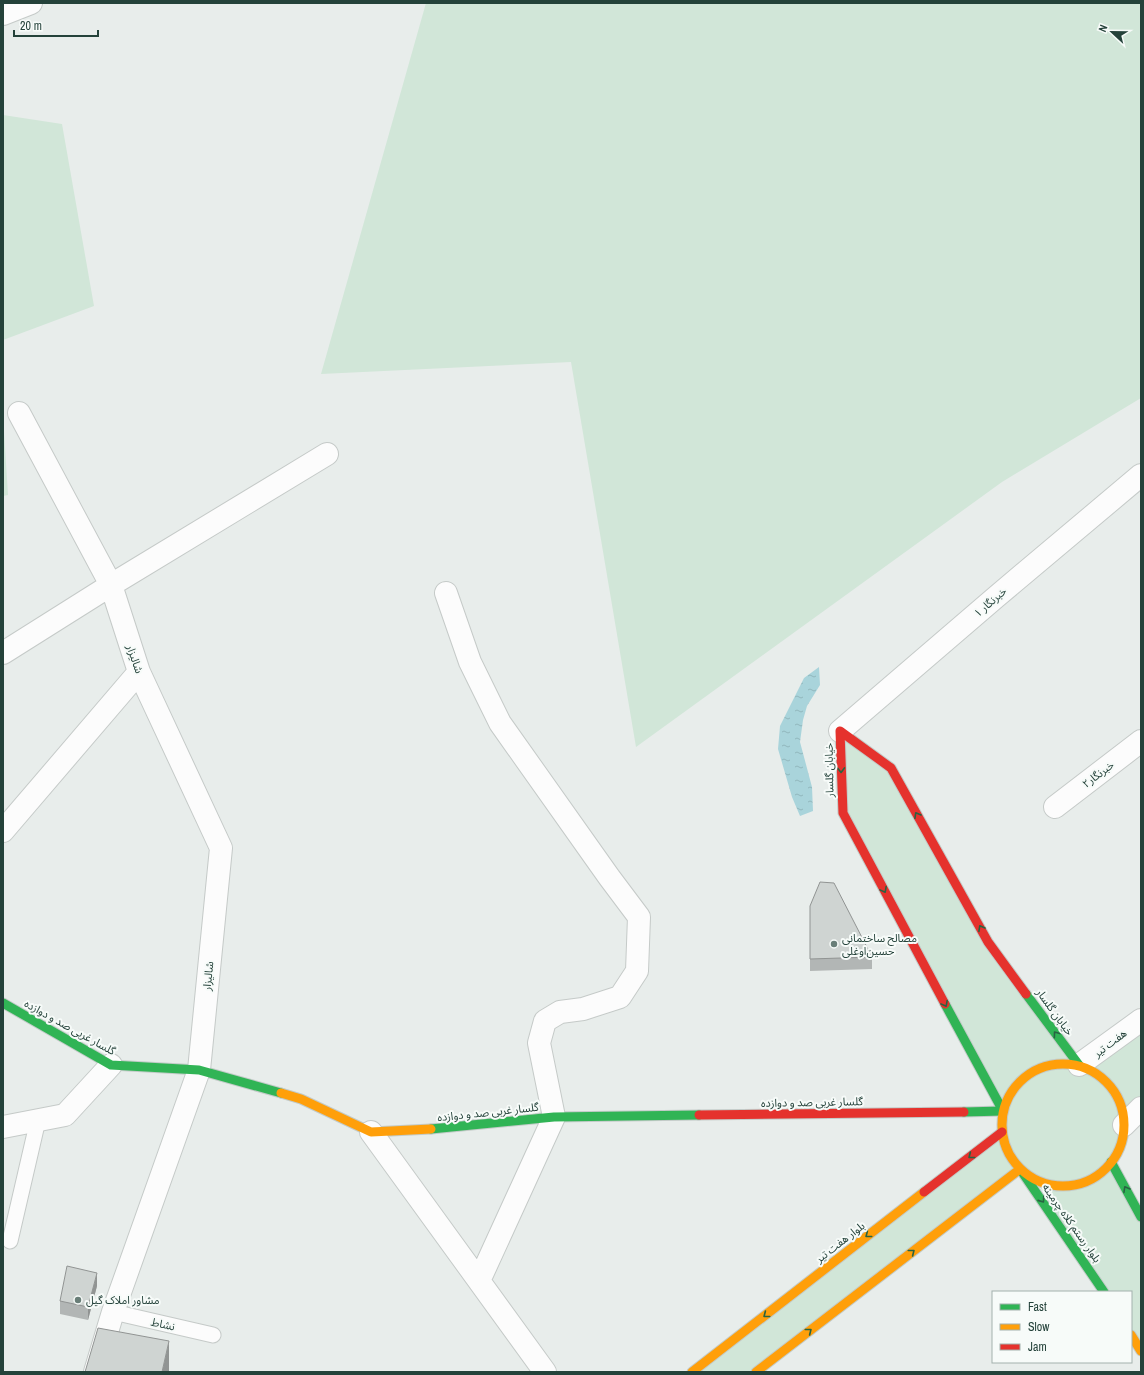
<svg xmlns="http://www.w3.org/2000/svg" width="1144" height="1375" viewBox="0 0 1144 1375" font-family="'Archivo Narrow','Noto Sans Arabic',sans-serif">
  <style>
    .grass { fill: #d1e6d8 }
    .water { fill: url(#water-ripples) }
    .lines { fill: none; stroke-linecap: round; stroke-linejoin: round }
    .lane-casing { stroke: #c5cac8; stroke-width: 17 }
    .street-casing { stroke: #c5cac8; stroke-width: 24 }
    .fast-casing { stroke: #c3cbc8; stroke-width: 11 }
    .slow-casing { stroke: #c3cbc8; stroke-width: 11 }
    .jam-casing { stroke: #c3cbc8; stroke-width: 11 }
    .lane { stroke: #fcfcfc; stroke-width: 15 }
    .street { stroke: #fcfcfc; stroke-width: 22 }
    .fast { stroke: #30b455; stroke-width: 9 }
    .slow { stroke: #ff9f0a; stroke-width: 9 }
    .jam { stroke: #e5322d; stroke-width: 9 }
    .wall { fill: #b2b6b5 }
    .shaded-wall { fill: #919493 }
    .building { fill: #cfd4d2; stroke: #919493 }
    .oneway { stroke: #286442 }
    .poi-dot { fill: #697e78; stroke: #f7fbf9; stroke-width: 1.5 }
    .labels { text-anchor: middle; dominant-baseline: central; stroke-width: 4; stroke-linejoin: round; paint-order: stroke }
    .street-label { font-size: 11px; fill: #24423a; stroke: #f7fbf9 }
    .poi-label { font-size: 11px; fill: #24423a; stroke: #f7fbf9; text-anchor: start }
  </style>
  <defs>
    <pattern id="water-ripples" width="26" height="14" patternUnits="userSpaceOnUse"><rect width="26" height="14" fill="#a9d4db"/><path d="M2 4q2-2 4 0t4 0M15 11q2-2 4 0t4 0" fill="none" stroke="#91b7bd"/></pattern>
  </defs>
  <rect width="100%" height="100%" fill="#e8edeb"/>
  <!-- grass -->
  <path class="grass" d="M426,3H1141V398L1002,482L636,747L571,362L321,374Z
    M3,115L62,124L94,306L3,340Z
    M3,415L8,495L3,496Z
    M841,731L892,768L988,942L1079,1065L1060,1063L1040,1068L1023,1078L1010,1093L1003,1111L843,814Z
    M1141,1022V1108L1124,1124C1118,1092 1112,1081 1082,1067Z
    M1004 1124a59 59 0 1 1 118 0a59 59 0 1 1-118 0Z
    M1002,1132L1008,1152L1020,1168L756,1372H696Z
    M1111,1162L1141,1218V1354L1131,1337V1292H1105L1036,1180L1056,1186L1077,1184L1096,1176Z"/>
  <!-- water -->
  <path class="water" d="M819,667L820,685L807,706L803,720L800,742L812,787L813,811L800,816L792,797L778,749L780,726L804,678Z"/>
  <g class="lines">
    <defs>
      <path id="lane" d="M10,1241L38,1120
        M113,1312L213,1335"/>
      <path id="street" d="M3,14L31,3
        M19,413L111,585L139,672L221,848L199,1070L113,1312L95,1372
        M446,593L470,662L500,723L609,877L639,917L637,971L620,997L583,1009L560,1012L545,1021L539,1043L554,1117L479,1281
        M3,653L111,585L327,454
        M840,731L996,597L1141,475
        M1055,807L1141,741
        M3,831L139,672
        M1079,1065L1141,1020
        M1124,1125L1141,1108
        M3,1127L65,1115L111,1065
        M371,1132L545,1372"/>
      <path id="fast" d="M1026,994L1079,1065
        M3,1003L111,1065L199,1070L281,1093
        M945,1004L1003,1111L964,1112
        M431,1129L554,1117L699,1115
        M1111,1162L1141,1217
        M1020,1169L1104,1292"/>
      <path id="slow" d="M1002 1125a61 61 0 1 1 122 0a61 61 0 1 1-122 0Z
        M281,1093L301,1099L371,1132L431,1129
        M1131,1335L1141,1351
        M692,1372L924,1192
        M756,1372L1020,1169"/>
      <path id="jam" d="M840,731L891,768L988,942L1026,994
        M840,731L843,813L945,1004
        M699,1115L964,1112
        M924,1192L1002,1132"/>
    </defs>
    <!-- lane casing -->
    <use href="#lane" class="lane-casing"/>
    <!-- street casing -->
    <use href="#street" class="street-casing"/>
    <!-- fast casing -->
    <use href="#fast" class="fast-casing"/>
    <!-- slow casing -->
    <use href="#slow" class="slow-casing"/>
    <!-- jam casing -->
    <use href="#jam" class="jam-casing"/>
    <!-- lane -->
    <use href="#lane" class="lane"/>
    <!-- street -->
    <use href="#street" class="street"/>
    <!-- fast -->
    <use href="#fast" class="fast"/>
    <!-- slow -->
    <use href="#slow" class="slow"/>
    <!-- jam -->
    <use href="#jam" class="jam"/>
  </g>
  <!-- wall -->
  <path class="wall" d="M810,906L872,957V969L810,971Z
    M97,1286L88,1320L60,1314V1301Z"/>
  <!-- shaded-wall -->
  <path class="shaded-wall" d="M97,1273V1286L88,1320V1307Z
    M169,1341V1372H162Z"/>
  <!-- building -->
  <path class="building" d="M820,882L834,883L872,957L810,959V906Z
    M67,1266L97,1273L88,1307L60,1301Z
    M98,1328L169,1341L162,1372H85Z"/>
  <!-- one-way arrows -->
  <defs><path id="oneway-chevron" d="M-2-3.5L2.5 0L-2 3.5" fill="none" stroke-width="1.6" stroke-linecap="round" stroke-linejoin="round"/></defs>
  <g class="oneway">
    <use href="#oneway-chevron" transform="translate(841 770) rotate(89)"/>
    <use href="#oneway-chevron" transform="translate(917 815) rotate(-119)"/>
    <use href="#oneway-chevron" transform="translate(884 890) rotate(62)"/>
    <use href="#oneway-chevron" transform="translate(981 928) rotate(-119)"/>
    <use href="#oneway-chevron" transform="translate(945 1004) rotate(62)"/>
    <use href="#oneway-chevron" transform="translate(1056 1034) rotate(-126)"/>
    <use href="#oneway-chevron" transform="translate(971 1156) rotate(142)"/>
    <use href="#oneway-chevron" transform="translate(1126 1189) rotate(-119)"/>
    <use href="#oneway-chevron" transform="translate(1042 1200) rotate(55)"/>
    <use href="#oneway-chevron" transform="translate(868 1235) rotate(142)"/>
    <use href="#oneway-chevron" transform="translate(912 1252) rotate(-38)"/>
    <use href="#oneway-chevron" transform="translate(766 1315) rotate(142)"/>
    <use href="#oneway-chevron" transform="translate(809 1331) rotate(-38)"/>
  </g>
  <!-- markers -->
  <g class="poi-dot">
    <circle cx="834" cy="944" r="4"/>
    <circle cx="78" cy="1300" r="4"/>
  </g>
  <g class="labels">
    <!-- street labels -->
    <g class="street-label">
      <text transform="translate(990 602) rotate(-41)">خبرنگار ۱</text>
      <text transform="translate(135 659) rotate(71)">شالیزار</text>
      <text transform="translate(829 770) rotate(-91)">خیابان گلسار</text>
      <text transform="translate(1098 774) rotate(-37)">خبرنگار۲</text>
      <text transform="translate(208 976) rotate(-84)">شالیزار</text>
      <text transform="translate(1055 1012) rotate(54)">خیابان گلسار</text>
      <text transform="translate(70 1027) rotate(29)">گلسار غربی صد و دوازده</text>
      <text transform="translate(1110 1043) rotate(-37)">هفت تیر</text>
      <text transform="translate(812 1102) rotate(-1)">گلسار غربی صد و دوازده</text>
      <text transform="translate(488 1112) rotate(-6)">گلسار غربی صد و دوازده</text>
      <text transform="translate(1072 1223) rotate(55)">بلوار رستم کلاه چرمینه</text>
      <text transform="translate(840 1242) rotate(-38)">بلوار هفت تیر</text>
      <text transform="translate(163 1324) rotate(13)">نشاط</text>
    </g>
    <!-- poi labels -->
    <g class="poi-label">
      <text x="842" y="938">مصالح ساختمانی<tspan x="842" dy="13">حسین‌اوغلی</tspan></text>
      <text x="86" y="1300">مشاور املاک گیل</text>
    </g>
  </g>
  <!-- border -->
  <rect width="1144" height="1375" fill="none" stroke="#24423a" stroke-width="8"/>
  <!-- legend -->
  <rect x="992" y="1291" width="140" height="72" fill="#f7fbf9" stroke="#a3b1ad"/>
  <rect x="1000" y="1304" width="20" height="6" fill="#30b455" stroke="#a3b1ad"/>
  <text x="1028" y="1311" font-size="12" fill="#24423a">Fast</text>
  <rect x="1000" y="1324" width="20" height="6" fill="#ff9f0a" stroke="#a3b1ad"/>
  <text x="1028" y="1331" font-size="12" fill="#24423a">Slow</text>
  <rect x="1000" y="1344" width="20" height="6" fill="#e5322d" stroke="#a3b1ad"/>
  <text x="1028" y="1351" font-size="12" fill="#24423a">Jam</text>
  <!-- north arrow -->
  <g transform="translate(1112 32) rotate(292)" stroke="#f7fbf9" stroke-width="3" paint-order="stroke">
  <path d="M0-3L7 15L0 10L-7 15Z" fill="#24423a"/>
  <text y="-6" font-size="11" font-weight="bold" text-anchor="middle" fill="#24423a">N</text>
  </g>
  <!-- scale -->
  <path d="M14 30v6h84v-6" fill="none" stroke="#24423a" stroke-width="2"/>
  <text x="20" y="30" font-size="12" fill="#24423a" stroke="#f7fbf9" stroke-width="3" paint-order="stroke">20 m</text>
</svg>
